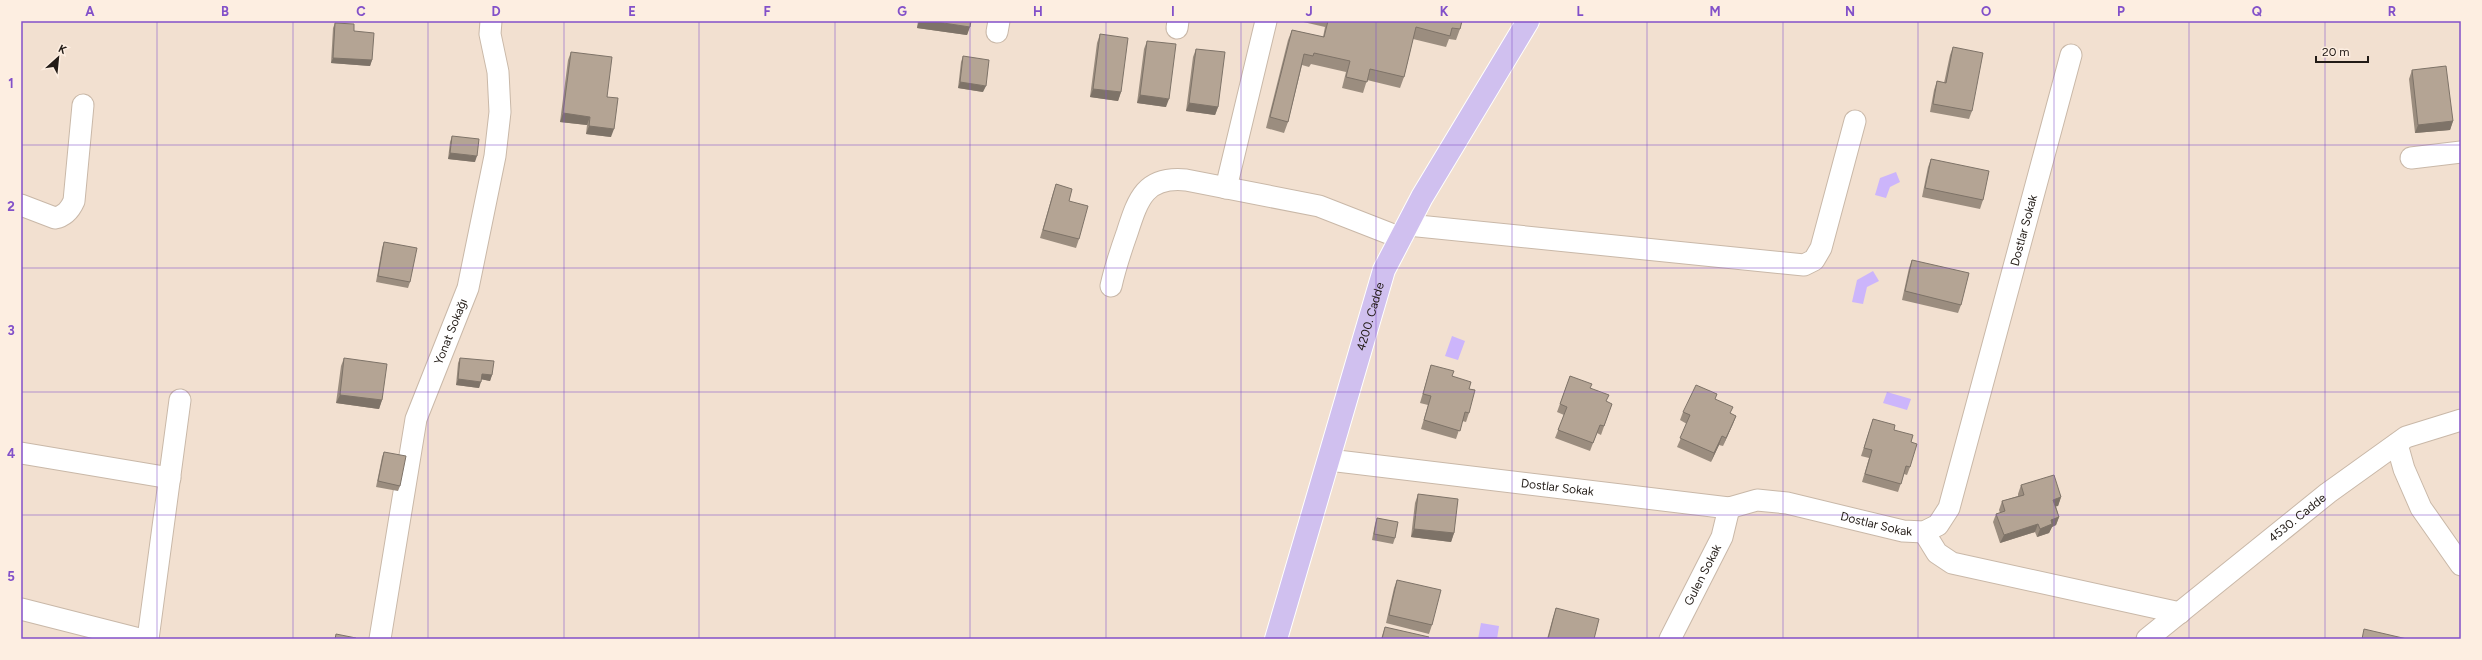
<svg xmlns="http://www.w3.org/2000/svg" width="2482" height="660" viewBox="0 0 2482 660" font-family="Figtree,sans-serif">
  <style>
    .water { fill: #ccb5fb }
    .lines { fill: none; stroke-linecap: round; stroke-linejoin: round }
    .minor-casing { stroke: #c9b8a8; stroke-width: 23 }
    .major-casing { stroke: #fff; stroke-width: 24 }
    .minor { stroke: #fff; stroke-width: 21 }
    .major { stroke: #d0c0ef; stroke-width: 22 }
    .wall { fill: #9b8d7f }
    .shaded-wall { fill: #7e7368 }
    .building { fill: #b4a494; stroke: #7e7368 }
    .grid { fill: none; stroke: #8250c9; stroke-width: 1; stroke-opacity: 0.55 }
    .labels { text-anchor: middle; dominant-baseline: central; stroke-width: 3; stroke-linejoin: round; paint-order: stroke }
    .street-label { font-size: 12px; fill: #221b16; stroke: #fdeee1 }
    .neatline { fill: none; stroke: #8250c9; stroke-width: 1.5 }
    .grid-label { font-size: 13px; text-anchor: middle; font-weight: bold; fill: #8250c9 }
  </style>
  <rect width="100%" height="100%" fill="#f2e0d0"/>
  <!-- water -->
  <path class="water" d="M1896,172L1900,182L1890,187L1886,198L1875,195L1880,178Z
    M1873,271L1879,281L1867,287L1863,304L1852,302L1857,280Z
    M1452,336L1465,341L1458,360L1445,356Z
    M1887,392L1911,399L1907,410L1883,403Z
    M1481,623L1499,626L1497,639H1478Z"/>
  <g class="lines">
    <defs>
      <g id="minor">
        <path d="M1177,28L1178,21"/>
        <path d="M997,32L999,21"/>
        <path d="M2411,158L2461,152"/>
        <path d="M1226,188L1266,21"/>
        <path d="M21,205L55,218C65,216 70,210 74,201L83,105"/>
        <path d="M1408,225L1804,265L1814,260L1821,248L1855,121"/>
        <path d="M1111,286C1115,268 1121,250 1127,233C1138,199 1145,176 1186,180L1319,206L1401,238"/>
        <path d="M2397,444L2404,469L2421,508L2461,565"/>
        <path d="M21,453L170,478"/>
        <path id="s1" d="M1329,460L1729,508L1757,500L1787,503L1903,531L1924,532L1938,525L1949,508L2071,55"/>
        <path d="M1924,532L1937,553L1952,563L2180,613"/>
        <path d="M21,609L139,639"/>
        <path d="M148,639L180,400"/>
        <path id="s2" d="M380,639L416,419L468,288L495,156L500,112L498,72L490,34L491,21"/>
        <path id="s3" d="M1670,639L1722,537L1729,508"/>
        <path id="s4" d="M2147,639L2328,493L2406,437L2461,420"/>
      </g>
      <g id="major">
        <path id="s5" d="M1276,639L1384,270L1422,197L1528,21"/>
      </g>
    </defs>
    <!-- minor casing -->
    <use href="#minor" class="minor-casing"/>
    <!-- major casing -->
    <use href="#major" class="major-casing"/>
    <!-- minor -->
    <use href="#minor" class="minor"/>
    <!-- major -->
    <use href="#major" class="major"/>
  </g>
  <!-- wall -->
  <path class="wall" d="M918,21H971L967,35L917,28Z
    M1299,21H1462L1460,29L1456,40L1449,39L1446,47L1413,39L1404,77L1400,88L1367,80L1363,93L1342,88L1346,72L1311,64L1309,67L1302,65L1288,122L1284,133L1266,128L1288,40L1292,30L1323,37L1325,27Z
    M335,23L354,31L372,60L370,66L331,63L333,28Z
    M1100,34L1121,92L1118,101L1090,97L1097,43Z
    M1147,41L1166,107L1137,103L1144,49Z
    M1953,47L1972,111L1969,119L1930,112L1934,90L1937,81L1944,83L1950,55Z
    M1196,49L1218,107L1215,115L1186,111L1193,57Z
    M571,52L607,97L611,137L586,134L587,125L560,122L568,60Z
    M963,56L983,92L958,88L961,62Z
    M2412,70L2453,121L2450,130L2415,133L2409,79Z
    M452,136L475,162L448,159L450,142Z
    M1931,159L1983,200L1980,209L1922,197L1928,167Z
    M1056,184L1069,201L1079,239L1076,248L1040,238L1053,193Z
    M384,242L410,282L408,288L376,282L382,248Z
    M1912,260L1961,305L1958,313L1902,300L1909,268Z
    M344,358L382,400L379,409L336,403L341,366Z
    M460,358L492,375L490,381L481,379L479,388L456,385L458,363Z
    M1431,365L1452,376L1469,389V413L1466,422L1462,421L1456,439L1421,429L1428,405L1420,403Z
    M1570,376L1590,388L1606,402L1612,404L1601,435L1597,433L1590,451L1555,438L1564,415L1557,412Z
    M1715,399L1730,413L1736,416L1723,446L1719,445L1711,462L1677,447L1687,424L1680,420L1683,412Z
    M1873,419L1894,430L1911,442L1910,467L1907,475L1904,474L1898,492L1862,482L1869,458L1861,456Z
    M384,452L400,486L398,491L376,487L382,457Z
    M2021,485L2061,497L2058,506H2056L2059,517L2056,525L2052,527L2049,533L2037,537L2035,532L2000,543L1993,522L1996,514L2000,513L1999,510L2002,501L2018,496V494Z
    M1418,494L1454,533L1451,542L1411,537L1415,503Z
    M1377,518L1395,538L1393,544L1372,540L1375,524Z
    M1397,580L1432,625L1429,634L1386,623L1394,588Z
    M1556,608L1594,639H1547L1553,617Z
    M1385,627L1428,639H1381Z"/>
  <!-- shaded-wall -->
  <path class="shaded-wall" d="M919,21H930L970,27L967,35L917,28Z
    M333,58L372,60L370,66L331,63Z
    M960,82L986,86L983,92L958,88Z
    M1093,89L1121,92L1118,101L1090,97Z
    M1140,95L1169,99L1166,107L1137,103Z
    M1189,103L1218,107L1215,115L1186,111Z
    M563,113L590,117L587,125L560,122Z
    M2453,121L2450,130L2415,133L2418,125Z
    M589,126L614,129L611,137L586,134Z
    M450,153L477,156L475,162L448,159Z
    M482,374L492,375L490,381L480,379Z
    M458,379L481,382L479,388L456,385Z
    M340,395L382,400L379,409L336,403Z
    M1736,416L1733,424L1723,446L1726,438Z
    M1722,436L1719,445L1711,462L1714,453Z
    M2061,497L2058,506L2050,508L2053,500Z
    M2059,517L2056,525L2052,527L2049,533L2037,537L2040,529L2051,520Z
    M2038,524L2035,532L2000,543L2004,535Z
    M1414,529L1454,533L1451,542L1411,537Z"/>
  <!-- building -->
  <path class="building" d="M930,21H971L970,27Z
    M1328,21H1462L1460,29L1452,28L1450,36L1416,27L1404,77L1370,69L1367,82L1346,77L1350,61L1314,53L1313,56L1304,54L1288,122L1270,117L1292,30L1324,37Z
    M335,23L354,24V31L374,33L372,60L333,58Z
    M1100,34L1128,38L1121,92L1093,89Z
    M1147,41L1176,44L1169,99L1140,95Z
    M1953,47L1983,53L1972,111L1933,104L1937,81L1946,83Z
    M1196,49L1225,52L1218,107L1189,103Z
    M571,52L612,57L607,97L618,98L614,129L589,126L590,117L563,113Z
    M963,56L989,60L986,86L960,82Z
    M2446,66L2453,121L2418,125L2412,70Z
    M452,136L479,139L477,156L450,153Z
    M1931,159L1989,171L1983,200L1925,188Z
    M1056,184L1072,189L1069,201L1088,206L1079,239L1043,230Z
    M384,242L417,248L410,282L378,276Z
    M1912,260L1969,273L1961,305L1905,291Z
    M344,358L387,364L382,400L340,395Z
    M460,358L494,361L492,375L482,374L481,382L458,379Z
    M1431,365L1454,371L1452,376L1471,382L1469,389L1475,390L1469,413L1465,412L1460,431L1424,420L1431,396L1423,394Z
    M1570,376L1592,384L1590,388L1609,395L1606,401L1612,404L1604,426L1600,425L1593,443L1558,430L1567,407L1560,404Z
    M1696,385L1717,394L1715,399L1733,407L1730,413L1736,416L1726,438L1722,436L1714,453L1680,438L1690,415L1683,412Z
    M1873,419L1895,425L1894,430L1913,435L1911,442L1917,444L1910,467L1906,466L1901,484L1865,474L1872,450L1864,448Z
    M384,452L406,456L400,486L378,481Z
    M2054,475L2061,497L2053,500L2059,517L2051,520L2052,524L2040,529L2038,524L2004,535L1996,514L2005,511L2002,501L2024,495L2021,485Z
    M1418,494L1458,499L1454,533L1414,529Z
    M1377,518L1398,522L1395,538L1374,534Z
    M1397,580L1441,590L1432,625L1389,615Z
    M1556,608L1599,619L1594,639H1548Z
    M1385,627L1429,637L1428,639H1382Z
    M2364,629L2407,639H2362Z
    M336,634L356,638V639H335Z"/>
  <!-- grid -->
  <path class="grid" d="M157,21V639M293,21V639M428,21V639M564,21V639M699,21V639M835,21V639M970,21V639M1106,21V639M1241,21V639M1376,21V639M1512,21V639M1647,21V639M1783,21V639M1918,21V639M2054,21V639M2189,21V639M2325,21V639M21,145H2461M21,268H2461M21,392H2461M21,515H2461"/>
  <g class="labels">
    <!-- street labels -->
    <g class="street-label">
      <text stroke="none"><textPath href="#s1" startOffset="926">Dostlar Sokak</textPath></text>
      <text stroke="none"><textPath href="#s5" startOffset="336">4200. Cadde</textPath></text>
      <text stroke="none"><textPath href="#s2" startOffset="317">Yonat Sokağı</textPath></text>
      <text stroke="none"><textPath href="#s1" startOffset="230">Dostlar Sokak</textPath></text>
      <text stroke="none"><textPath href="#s4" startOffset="193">4530. Cadde</textPath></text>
      <text stroke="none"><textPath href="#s1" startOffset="554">Dostlar Sokak</textPath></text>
      <text stroke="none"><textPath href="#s3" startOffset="72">Gulen Sokak</textPath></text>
    </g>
  </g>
  <!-- border -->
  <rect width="2482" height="660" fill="none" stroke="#fdeee1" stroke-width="44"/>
  <!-- north arrow -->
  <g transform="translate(58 58) rotate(27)" stroke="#fdeee1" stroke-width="3" paint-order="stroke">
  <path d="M0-3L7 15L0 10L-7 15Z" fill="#221b16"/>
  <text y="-6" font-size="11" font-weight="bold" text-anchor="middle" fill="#221b16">K</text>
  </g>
  <!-- scale -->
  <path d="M2316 56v6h52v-6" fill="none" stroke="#221b16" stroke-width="2"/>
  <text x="2322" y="56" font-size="12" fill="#221b16" stroke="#fdeee1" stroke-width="3" paint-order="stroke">20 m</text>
  <rect x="22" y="22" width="2438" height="616" class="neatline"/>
  <g class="grid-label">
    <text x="90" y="16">A</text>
    <text x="225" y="16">B</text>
    <text x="361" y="16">C</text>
    <text x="496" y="16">D</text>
    <text x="632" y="16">E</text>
    <text x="767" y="16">F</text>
    <text x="902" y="16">G</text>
    <text x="1038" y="16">H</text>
    <text x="1173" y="16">I</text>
    <text x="1309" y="16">J</text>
    <text x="1444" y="16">K</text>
    <text x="1580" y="16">L</text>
    <text x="1715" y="16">M</text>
    <text x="1850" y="16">N</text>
    <text x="1986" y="16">O</text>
    <text x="2121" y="16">P</text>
    <text x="2257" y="16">Q</text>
    <text x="2392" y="16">R</text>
    <text x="11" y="88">1</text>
    <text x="11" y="211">2</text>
    <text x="11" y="335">3</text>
    <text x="11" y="458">4</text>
    <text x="11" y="581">5</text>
  </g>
</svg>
